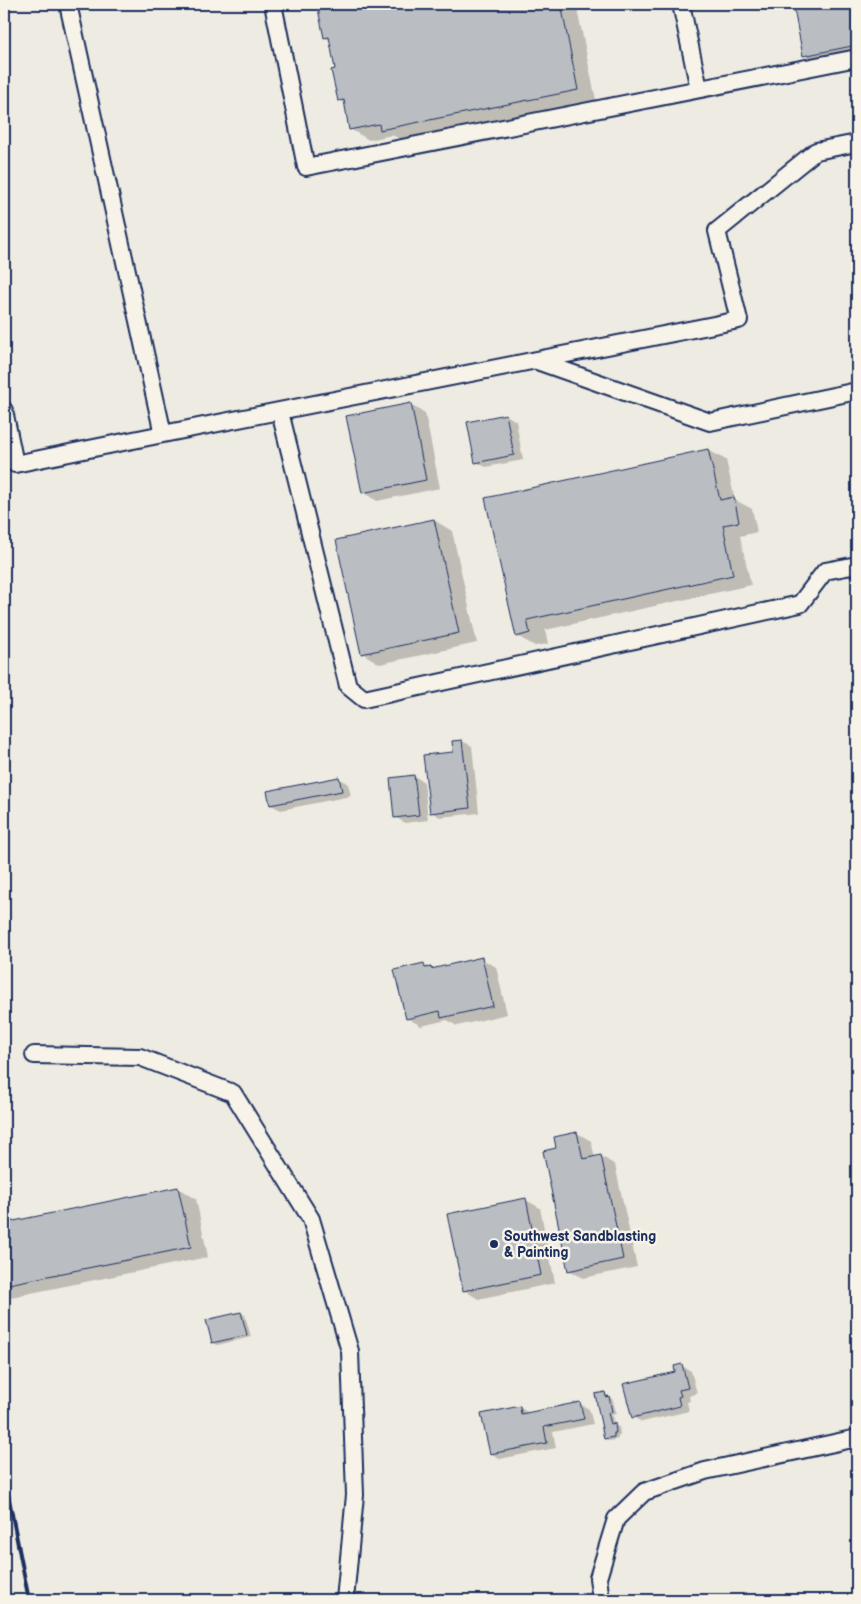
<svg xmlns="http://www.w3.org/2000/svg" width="861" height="1604" viewBox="0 0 861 1604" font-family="'Balsamiq Sans',sans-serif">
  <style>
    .shadow { fill: #0003 }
    .building { fill: #babdc2; stroke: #1b2f5e }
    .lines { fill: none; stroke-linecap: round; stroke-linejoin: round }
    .lane-casing { stroke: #1b2f5e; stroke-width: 20 }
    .lane { stroke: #f7f3e8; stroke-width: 16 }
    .rail { stroke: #1b2f5e; stroke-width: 4 }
    .poi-dot { fill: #1b2f5e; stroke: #f7f3e8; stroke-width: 2 }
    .labels { text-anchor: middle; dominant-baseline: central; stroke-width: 5; stroke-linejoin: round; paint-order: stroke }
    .poi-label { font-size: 14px; font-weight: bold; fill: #1b2f5e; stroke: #f7f3e8; text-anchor: start }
  </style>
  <rect width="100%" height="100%" fill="#eeebe2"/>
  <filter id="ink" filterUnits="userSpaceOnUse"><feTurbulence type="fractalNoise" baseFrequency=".02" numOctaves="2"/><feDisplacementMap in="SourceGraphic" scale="10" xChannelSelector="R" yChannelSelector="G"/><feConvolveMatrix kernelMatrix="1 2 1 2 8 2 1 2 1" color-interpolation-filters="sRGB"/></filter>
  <g filter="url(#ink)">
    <!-- shadow -->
    <path class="shadow" d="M319,4H576L596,100L400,139L392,135L369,140L350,129L346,104L339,100L337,70L331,41L325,37Z
      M794,4H857V59L823,66L804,55Z
      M410,405L425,413L440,488L377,501L363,492Z
      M506,415L516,421L523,460L486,467L476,462Z
      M708,450L726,460L735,500L752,509L757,532L740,536L751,585L545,630L548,644L535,646L517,636L486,499Z
      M434,520L452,531L477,643L380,664L362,653Z
      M462,741L472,746L479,813L440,817L431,812L454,753Z
      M414,776L424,782L428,820L405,823L395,817Z
      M339,778L348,784L351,796L281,810L271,805Z
      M482,959L496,967L507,1014L457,1026L447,1020L421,1026L407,1018L423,964L433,970Z
      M577,1133L591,1141L595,1158L601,1156L615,1165L637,1267L583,1278L569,1270L558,1149Z
      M178,1188L196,1199L208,1257L6,1298L4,1297V1224Z
      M526,1200L540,1208L555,1283L478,1299L464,1290Z
      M241,1313L245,1315L251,1337L217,1345L213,1342Z
      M682,1366L691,1371L697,1393L689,1396L690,1401L687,1402L689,1411L642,1422L633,1417Z
      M605,1393L613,1400L616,1414L612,1415L614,1425L619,1427L620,1435H618V1439L609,1441L605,1438Z
      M580,1404L589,1409L593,1424L553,1432L556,1448L500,1459L491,1453L519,1407L529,1413Z"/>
    <!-- building -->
    <path class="building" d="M317,4H561L578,90L380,130L379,124L349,130L344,100L338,101L331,70L335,69L329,37L324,38Z
      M793,4H857V45L803,56Z
      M411,403L426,480L362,493L346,416Z
      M506,414L514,455L475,463L467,422Z
      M708,449L720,500L734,497L739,522L723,525L733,575L527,620L530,633L516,637L485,498Z
      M434,519L459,633L361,654L336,540Z
      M462,740L470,808L430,813L423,755L453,752L452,741Z
      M414,775L419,815L394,818L390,778Z
      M339,777L342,791L270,805L267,791Z
      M482,957L493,1006L441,1018L440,1011L406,1019L394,970L424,963L425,968L431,967V969Z
      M577,1132L583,1159L601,1155L623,1259L568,1271L543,1151L556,1148L554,1137Z
      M178,1187L191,1247L4,1285V1223Z
      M526,1198L541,1275L463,1291L447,1214Z
      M241,1312L247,1335L212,1343L206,1320Z
      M682,1364L688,1388L679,1390L681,1396L678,1397L680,1406L632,1418L623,1384L675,1372L674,1366Z
      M605,1392L606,1397L609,1396L612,1412L608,1413L611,1424L615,1423L616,1433H614V1437L604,1439L595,1394Z
      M580,1402L584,1419L544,1427L547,1443L490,1454L481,1414L520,1406L521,1414Z"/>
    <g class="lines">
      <defs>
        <path id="lane" d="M68,4L163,434L739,320L717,231L816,151L857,143
          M273,4L306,167L857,58
          M681,4L699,89
          M537,361L710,422L857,391
          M4,410L15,464L163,434
          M280,412L348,686L364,699L800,604L825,571L857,565
          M34,1055L140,1057L233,1093L311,1219L350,1351L355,1495L345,1600
          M601,1600L598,1578L616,1519L644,1492L705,1471L857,1438"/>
      </defs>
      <!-- lane casing -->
      <use href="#lane" class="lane-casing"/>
      <!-- lane -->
      <use href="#lane" class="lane"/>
      <!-- rail -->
      <path class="rail" d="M4,1474L29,1600"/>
    </g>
  </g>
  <!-- markers -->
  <circle class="poi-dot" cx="494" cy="1244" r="5"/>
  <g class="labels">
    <!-- poi labels -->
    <g class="poi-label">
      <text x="504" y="1236">Southwest Sandblasting<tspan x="504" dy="16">&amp; Painting</tspan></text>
    </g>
  </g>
  <!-- margin -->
  <rect width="861" height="1604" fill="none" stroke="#f7f3e8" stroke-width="20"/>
  <rect x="10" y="10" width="841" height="1584" fill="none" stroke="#1b2f5e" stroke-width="2" filter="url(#ink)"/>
</svg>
